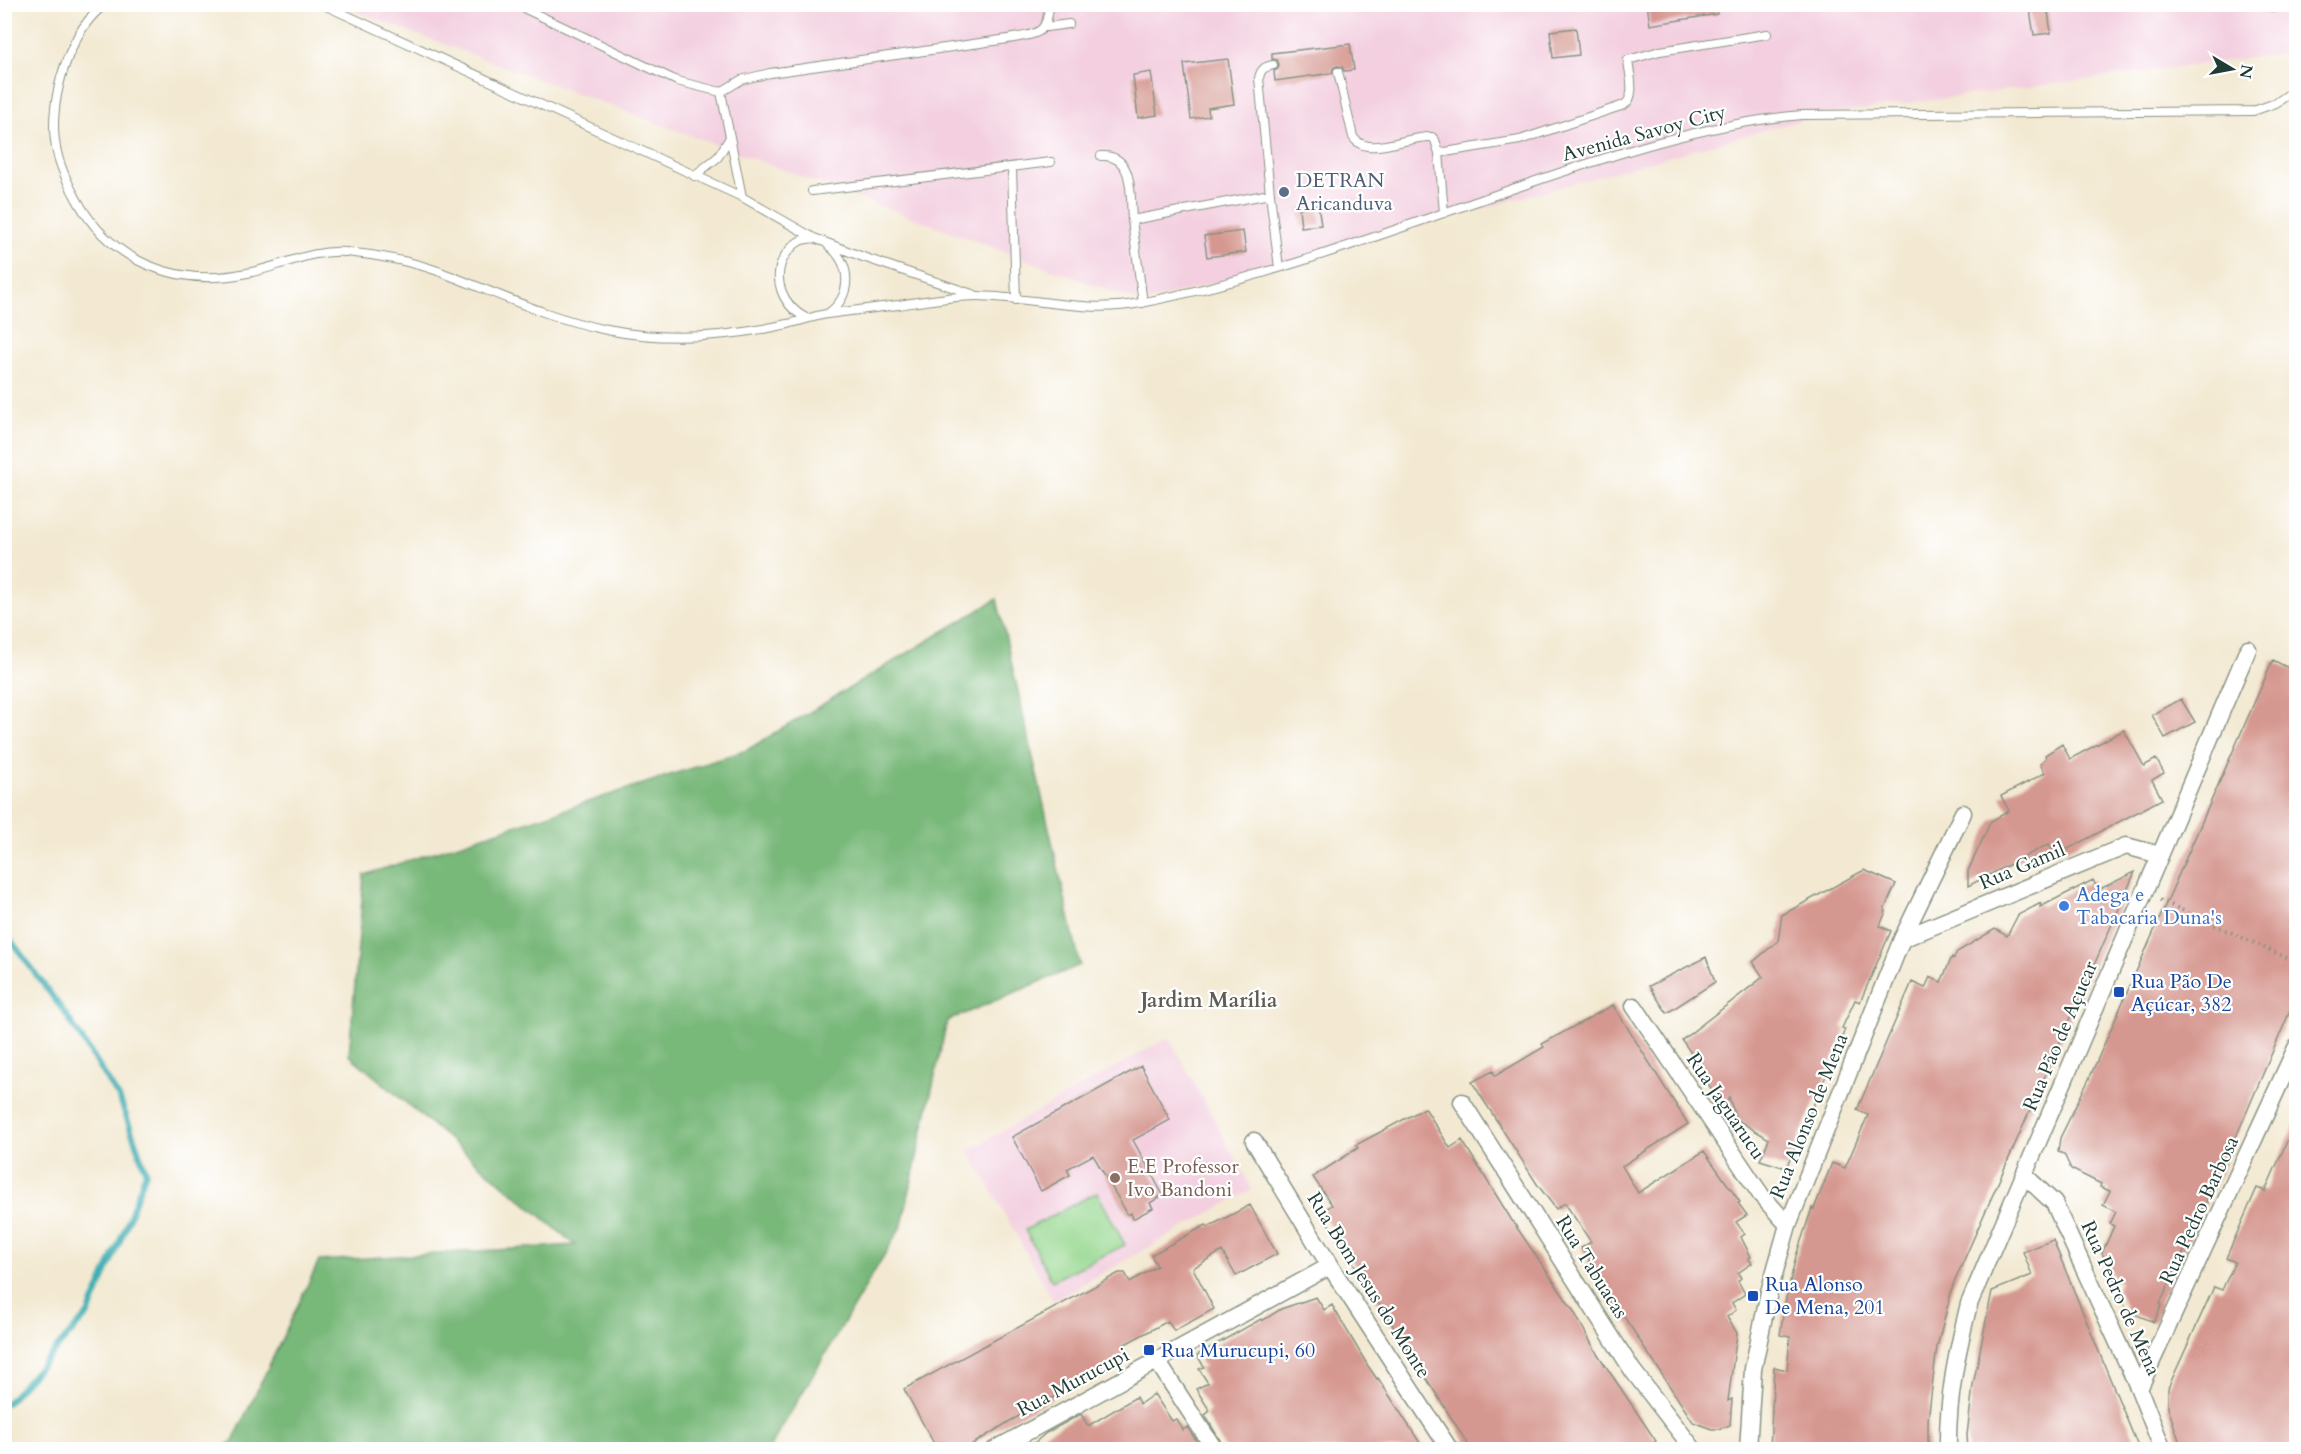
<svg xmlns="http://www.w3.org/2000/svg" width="2301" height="1454" viewBox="0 0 2301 1454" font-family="Cardo,serif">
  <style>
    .built { fill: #f3cfdf }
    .green { fill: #95d78e; stroke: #5a8a61; stroke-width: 1.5 }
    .forest { fill: #78b879; stroke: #4c7a56; stroke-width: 1.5 }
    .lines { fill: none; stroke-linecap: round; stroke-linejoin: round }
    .stream { stroke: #3badb3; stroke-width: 6 }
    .building { fill: #d59890 }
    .service-casing { stroke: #899383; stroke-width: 10 }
    .minor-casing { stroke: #899383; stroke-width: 19 }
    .path { stroke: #899383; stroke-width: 4; stroke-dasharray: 1.5 4.5; stroke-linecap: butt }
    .service { stroke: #fff; stroke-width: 8 }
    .minor { stroke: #fff; stroke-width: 16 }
    .service-dot { fill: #5c6f8a; stroke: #fff; stroke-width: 2 }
    .shop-dot { fill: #3f7fe0; stroke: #fff; stroke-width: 2 }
    .transit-dot { fill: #1a4fb4; stroke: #fff; stroke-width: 2 }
    .education-dot { fill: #8d6e63; stroke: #fff; stroke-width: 2 }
    .labels { text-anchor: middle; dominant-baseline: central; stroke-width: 4.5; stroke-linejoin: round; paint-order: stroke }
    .street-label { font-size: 20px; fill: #1f3d34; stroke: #fff }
    .service-label { font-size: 20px; fill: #4e5e75; stroke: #fff; text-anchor: start }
    .shop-label { font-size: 20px; fill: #366cbe; stroke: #fff; text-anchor: start }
    .transit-label { font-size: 20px; fill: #164399; stroke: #fff; text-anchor: start }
    .education-label { font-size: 20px; fill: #785e54; stroke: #fff; text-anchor: start }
    .neighbourhood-label { font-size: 21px; font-weight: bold; fill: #5f5d54; stroke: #fff }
  </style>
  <rect width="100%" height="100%" fill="#fff"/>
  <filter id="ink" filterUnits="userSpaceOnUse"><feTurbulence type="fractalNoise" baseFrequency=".0167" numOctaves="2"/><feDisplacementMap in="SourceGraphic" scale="12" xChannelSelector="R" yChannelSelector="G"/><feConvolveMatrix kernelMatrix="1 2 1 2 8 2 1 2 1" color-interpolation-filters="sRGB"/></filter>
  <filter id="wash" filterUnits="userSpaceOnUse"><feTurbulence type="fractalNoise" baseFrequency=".008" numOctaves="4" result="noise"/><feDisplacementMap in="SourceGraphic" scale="24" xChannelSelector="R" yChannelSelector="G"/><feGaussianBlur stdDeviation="1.35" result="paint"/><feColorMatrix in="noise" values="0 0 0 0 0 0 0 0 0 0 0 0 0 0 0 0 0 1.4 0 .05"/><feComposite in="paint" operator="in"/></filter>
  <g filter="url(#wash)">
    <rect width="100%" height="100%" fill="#f3e9d2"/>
    <!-- built -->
    <path class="built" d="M2296,4V52L1819,115L1143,303L338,5Z
      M1169,1037L1252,1189L1053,1301L969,1150Z"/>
    <!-- green -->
    <path class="green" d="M1097,1192L1125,1245L1052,1281L1025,1230Z"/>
    <!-- forest -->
    <path class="forest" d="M997,599L1080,965L947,1021L902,1225L769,1449H218L233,1441L319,1261L575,1245L349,1055L364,875L747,750Z"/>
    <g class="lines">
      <!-- stream -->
      <path class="stream" d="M4,931L67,1016L120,1099L146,1172L125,1229L88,1314L7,1403"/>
    </g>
    <g id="blocks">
      <!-- building -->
      <path class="building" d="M1647,4H1716L1717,14L1650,25Z
        M2029,4H2047L2051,33L2034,35Z
        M1576,28L1579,55L1553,58L1550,31Z
        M1350,44L1354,70L1344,71L1342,67L1337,66L1333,68L1332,73L1275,81L1274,71L1278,69L1279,64L1277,60L1272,59V53Z
        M1228,59L1234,104L1208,108L1209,116L1191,119L1184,64Z
        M1151,72L1157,115L1138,118L1133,75Z
        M1318,205L1321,225L1301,227L1299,208Z
        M1243,231L1246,252L1207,257L1204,236Z
        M2273,660L2296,672V997L2227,1158L2160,1303L2162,1304L2154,1322L2127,1311L2117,1288L2120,1282L2114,1279L2102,1253L2114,1226L2110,1224L2116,1212L2103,1205L2110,1191L2100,1187L2101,1184L2071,1169L2064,1154L2058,1152L2060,1138L2089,1079Z
        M2181,699L2195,722L2165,738L2152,715Z
        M2124,730L2144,766L2156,759L2164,773L2152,780L2162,799L2066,850L2065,848L2055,854L2049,844L1968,886V871L1991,821L2009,811L2001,796L2045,773L2040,764L2046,758L2045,755L2062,744L2070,759Z
        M1864,870L1896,884L1884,910L1886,911L1880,926L1891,931L1860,1002L1855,1000L1842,1028L1845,1029L1838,1048L1786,1168L1760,1160L1769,1139L1736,1119L1729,1097L1724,1108L1697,1067L1699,1065L1682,1040L1763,977L1753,962L1778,941L1782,915Z
        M2135,872L1953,1285L1937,1347L1928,1420V1449H1770L1774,1367L1787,1370L1790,1337L1780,1335L1785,1303L1796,1256L1812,1208L1814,1209L1832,1163L1845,1168L1868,1115L1857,1110L1912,982L1925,988L1930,977L1941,982L1952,957L1954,958L1957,952L1995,929L2007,936L2018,915L2041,903L2040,907L2093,880L2098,890Z
        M1706,957L1715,982L1667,1013L1649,986Z
        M1613,1005L1688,1124L1622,1166L1638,1193L1704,1151L1740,1202L1738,1203L1747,1215L1736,1222L1745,1234L1741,1237L1751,1257L1748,1258L1752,1263L1738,1273L1741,1278L1738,1281L1745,1294L1732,1303L1736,1310L1727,1317L1737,1333L1728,1401L1732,1399L1730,1425L1719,1429H1712L1693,1422L1623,1315L1621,1316L1588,1262L1590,1261L1581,1248L1591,1242L1565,1203L1556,1209L1537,1184L1472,1082L1493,1071L1495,1076L1544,1047L1542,1044Z
        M1141,1066L1170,1120L1133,1140L1163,1195L1150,1203L1153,1208L1133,1219L1131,1213L1128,1215L1093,1155L1067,1169L1070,1175L1041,1191L1012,1137Z
        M1425,1108L1450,1148L1462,1140L1511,1219L1573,1310L1595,1350L1656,1441L1644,1449H1471L1321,1212L1332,1205L1313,1177L1358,1148L1356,1145Z
        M2296,1121V1449H2182L2168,1408V1388L2214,1287L2222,1290L2235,1262L2226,1258L2257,1188L2265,1191Z
        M1250,1205L1277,1254L1236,1276L1222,1251L1193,1268L1214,1309L1174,1331L1168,1321L1127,1343L1123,1346L1129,1357L1010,1421L965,1449H937L904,1389L1119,1273H1125L1130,1282L1157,1266L1151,1255L1206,1225L1208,1227Z
        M2053,1240L2139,1449H1968L1967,1435L1973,1385L1992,1291L2032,1275L2023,1252Z
        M1316,1297L1324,1310L1332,1305L1368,1366L1377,1379L1378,1378L1424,1449H1225L1205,1415L1210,1411L1196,1389L1208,1383L1199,1369L1204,1367L1197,1355L1261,1319L1262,1321L1281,1309Z
        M1154,1394L1172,1421L1176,1419L1183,1430L1187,1427L1202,1449H1027L1046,1433L1081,1414L1088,1426L1136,1397L1140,1404Z"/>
    </g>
  </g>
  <g filter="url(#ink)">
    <use href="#blocks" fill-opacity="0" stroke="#899383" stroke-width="1.5"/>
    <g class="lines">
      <defs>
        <path id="service" d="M106,4C70,28 49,99 55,141C57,161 66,180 76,198C110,262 177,288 247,273C281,267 311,249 346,252C376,255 406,260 435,270C492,291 547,318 607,330C667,342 729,337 788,324C801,321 814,316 827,314C851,311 874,308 898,305C924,301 952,296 978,296C1031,297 1087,314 1140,303C1269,278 1393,230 1518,187C1609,156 1705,123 1802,115L2253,111L2276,103L2296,89
          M322,4L742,197L814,238L863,257L975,295
          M515,4L677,81L721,92L741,80L770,73L1008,39C1035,34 1048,36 1049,4
          M2259,4L2272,7H2296
          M1046,27L1069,24
          M1338,72L1353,137C1367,159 1409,135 1432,137L1435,140L1439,153
          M721,92L742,197
          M1101,156C1135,154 1130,195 1132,220L1270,194L1279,268
          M1012,168L1016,300
          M694,176L718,157L729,139
          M812,191L1051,162
          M1270,194L1259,78C1261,69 1264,67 1273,65
          M1444,213L1439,153L1520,140L1624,105C1637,97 1629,73 1628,60L1660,51L1767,34
          M1132,220L1143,303
          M827,314C853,296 852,264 828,245
          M806,318C783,306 770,278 786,254C790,249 795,243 800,241C804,239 810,239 814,238"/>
        <path id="minor" d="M1902,939L2126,846L2160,855
          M1634,1006L1761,1195L1788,1225
          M1462,1102L1633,1371L1694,1450
          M1254,1141L1330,1266L1450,1450
          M2024,1175L2054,1203L2139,1389L2163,1450
          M1157,1361L1215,1450
          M2139,1389L2296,1048
          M994,1450L1330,1266
          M1748,1450L1753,1369L1769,1292L1788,1225L1902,939L1963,813
          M1948,1450C1947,1399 1957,1352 1969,1304L2248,649"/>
      </defs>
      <!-- service casing -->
      <use href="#service" class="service-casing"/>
      <!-- minor casing -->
      <use href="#minor" class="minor-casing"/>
      <!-- path -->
      <path class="path" d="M2160,900L2296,962"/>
      <!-- service -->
      <use href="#service" class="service"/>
      <!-- minor -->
      <use href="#minor" class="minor"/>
    </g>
  </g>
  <!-- markers -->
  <circle class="service-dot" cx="1284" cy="192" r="6"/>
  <circle class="shop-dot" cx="2064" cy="906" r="6"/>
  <g class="transit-dot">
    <rect x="2113" y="986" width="12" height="12" rx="3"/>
    <rect x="1747" y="1290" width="12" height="12" rx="3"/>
    <rect x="1143" y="1344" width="12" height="12" rx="3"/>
  </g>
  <circle class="education-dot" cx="1115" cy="1178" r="6"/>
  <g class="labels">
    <!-- street labels -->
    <g class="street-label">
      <text transform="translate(1644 133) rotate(-15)">Avenida Savoy City</text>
      <text transform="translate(2022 866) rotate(-23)">Rua Gamil</text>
      <text transform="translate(2060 1036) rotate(-67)">Rua Pão de Açucar</text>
      <text transform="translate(1726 1106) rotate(56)">Rua Jaguarucu</text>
      <text transform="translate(1809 1116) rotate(-68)">Rua Alonso de Mena</text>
      <text transform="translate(2199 1210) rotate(-65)">Rua Pedro Barbosa</text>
      <text transform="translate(1592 1267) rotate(58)">Rua Tabuacas</text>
      <text transform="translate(1369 1285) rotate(58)">Rua Bom Jesus do Monte</text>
      <text transform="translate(2121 1298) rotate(66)">Rua Pedro de Mena</text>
      <text transform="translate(1073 1382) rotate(-28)">Rua Murucupi</text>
    </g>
    <!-- service labels -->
    <g class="service-label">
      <text x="1296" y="180">DETRAN<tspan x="1296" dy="23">Aricanduva</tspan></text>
    </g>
    <!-- shop labels -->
    <g class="shop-label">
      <text x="2076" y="894">Adega e<tspan x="2076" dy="23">Tabacaria Duna's</tspan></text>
    </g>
    <!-- transit labels -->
    <g class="transit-label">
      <text x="2131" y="981">Rua Pão De<tspan x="2131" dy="23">Açúcar, 382</tspan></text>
      <text x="1765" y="1284">Rua Alonso<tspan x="1765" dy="23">De Mena, 201</tspan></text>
      <text x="1161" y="1350">Rua Murucupi, 60</text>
    </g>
    <!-- education labels -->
    <g class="education-label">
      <text x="1127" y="1166">E.E Professor<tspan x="1127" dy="23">Ivo Bandoni</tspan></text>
    </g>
    <!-- neighbourhood labels -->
    <g class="neighbourhood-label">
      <text x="1209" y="1000">Jardim Marília</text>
    </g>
  </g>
  <!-- margin -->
  <rect width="2301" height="1454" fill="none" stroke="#fff" stroke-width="24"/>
  <!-- north arrow -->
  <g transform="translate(2232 69) rotate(100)" stroke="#ffffff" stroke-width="4.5" paint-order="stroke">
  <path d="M0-4.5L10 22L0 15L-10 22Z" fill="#1f3d34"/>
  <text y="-9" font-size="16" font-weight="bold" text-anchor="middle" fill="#1f3d34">N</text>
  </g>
</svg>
